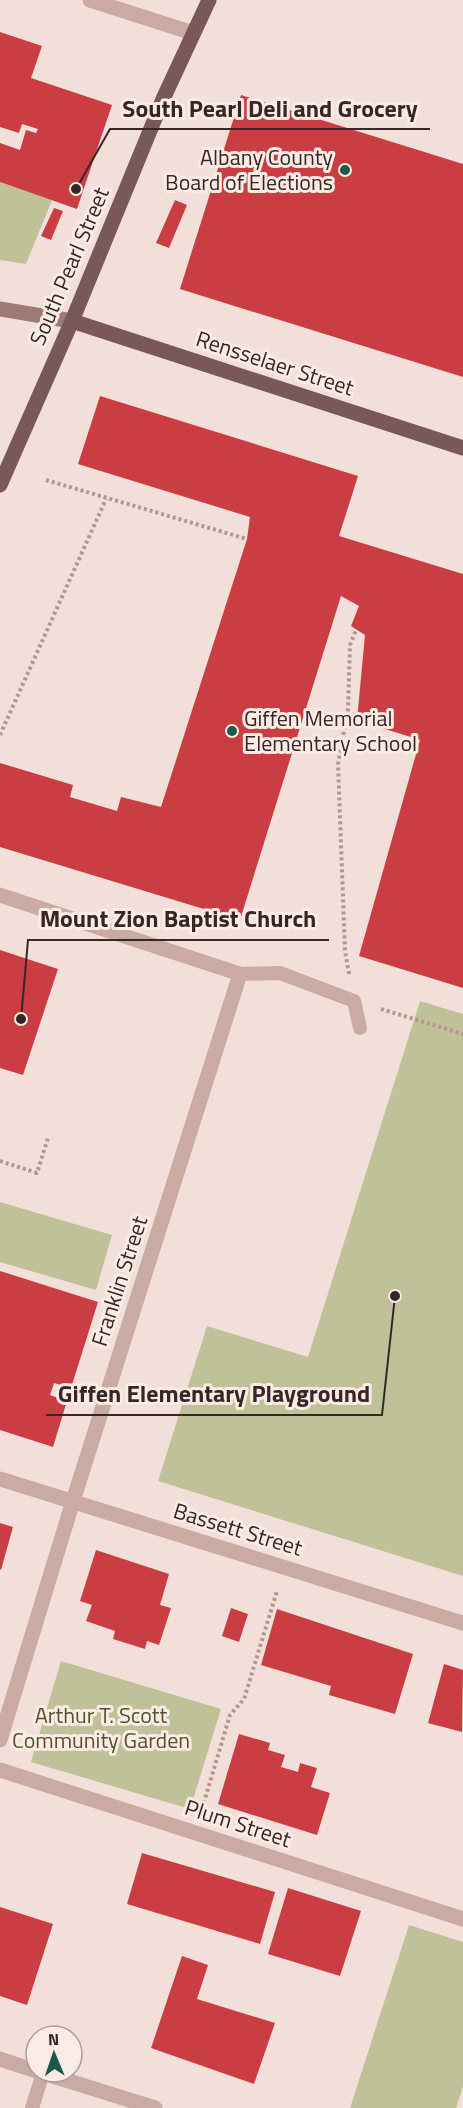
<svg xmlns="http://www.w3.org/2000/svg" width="463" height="2108" viewBox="0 0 463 2108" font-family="'Titillium Web',sans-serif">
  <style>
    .green { fill: #bfc198 }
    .building { fill: #ca3e43 }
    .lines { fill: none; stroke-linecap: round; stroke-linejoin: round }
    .path { stroke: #b6958f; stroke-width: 4; stroke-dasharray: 3 3; stroke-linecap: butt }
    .lane { stroke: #caaba4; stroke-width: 14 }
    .street { stroke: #caaba4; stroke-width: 15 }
    .secondary { stroke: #9e7976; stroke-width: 15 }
    .primary { stroke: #785957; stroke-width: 15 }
    .poi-dot { fill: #1a584b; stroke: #faebe5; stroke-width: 2 }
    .labels { text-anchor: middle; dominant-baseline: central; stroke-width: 6; stroke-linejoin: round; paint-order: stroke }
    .poi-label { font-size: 22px; fill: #362726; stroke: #faebe5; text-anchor: end }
    .street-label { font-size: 22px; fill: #362726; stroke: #faebe5 }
    .park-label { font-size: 22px; fill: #515529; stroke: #faebe5 }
    .leader { fill: none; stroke: #362726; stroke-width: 2 }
    .callout-dot { fill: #362726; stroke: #faebe5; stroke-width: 2 }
    .callout-label { font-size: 24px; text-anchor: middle; font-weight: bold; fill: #362726; stroke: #faebe5; stroke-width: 6; stroke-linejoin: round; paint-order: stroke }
  </style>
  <rect width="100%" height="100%" fill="#f2dfd9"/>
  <!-- green -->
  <path class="green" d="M0,182L52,200L26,264L0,260Z
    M420,1001L463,1014V1576L158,1481L207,1326L308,1357Z
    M0,1202L112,1235L96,1290L0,1262Z
    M61,1661L221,1709L190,1809L31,1762Z
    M409,1925L463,1942V2086L456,2108H350Z"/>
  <!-- building -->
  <path class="building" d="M0,32L42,46L31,78L112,105L77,209L0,182V143L20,150L26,130L36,133L38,129L22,124L19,133L0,127Z
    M241,95L463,164V377L180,289Z
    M175,200L187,205L169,248L156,243Z
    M54,208L63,211L51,240L41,236Z
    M100,396L358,476L339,536L463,574V988L359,956L420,740L357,720L365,635L351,626L359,606L341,596L240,920L0,847V763L73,785L70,797L117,811L121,797L161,807L247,539L250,517L78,464Z
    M0,950L58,969L23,1075L0,1068Z
    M0,1271L98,1302L71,1388L54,1383L50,1395L67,1401L53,1447L0,1430Z
    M0,1523L13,1527L1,1570L0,1569Z
    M96,1550L169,1574L160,1605L171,1608L159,1645L147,1641L145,1649L113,1639L115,1631L86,1621L92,1605L80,1601Z
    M231,1608L248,1614L239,1642L222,1636Z
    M277,1609L413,1654L395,1714L329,1695L331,1686L261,1665Z
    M444,1664L463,1670L462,1732L428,1723Z
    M239,1734L270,1743L268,1750L285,1755L281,1767L298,1772L300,1763L317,1768L311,1787L330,1793L317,1835L218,1804Z
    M142,1853L275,1892L260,1944L127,1904Z
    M288,1888L361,1911L340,1976L268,1954Z
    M0,1907L53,1924L27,2005L0,1996Z
    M182,1956L208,1965L197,1999L275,2023L254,2084L151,2048Z"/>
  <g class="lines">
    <!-- path -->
    <path class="path" d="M46,480L247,539
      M0,735L106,499
      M349,974L345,951L338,764L348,709L350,645L356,630
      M381,1009L463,1034
      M0,1161L37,1173L48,1138
      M202,1809L230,1715L244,1699L277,1591"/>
    <!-- lane -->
    <path class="lane" d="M240,974L280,973L354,1001L360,1028
      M32,2108L43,2073"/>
    <!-- street -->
    <path class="street" d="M90,0L193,33
      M0,895L240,974L73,1501L0,1740
      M0,1479L463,1623
      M0,1770L463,1919
      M0,2059L36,2071
      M40,2072L155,2108"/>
    <!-- secondary -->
    <path class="secondary" d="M0,309L72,321"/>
    <!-- primary -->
    <path class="primary" d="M72,321L463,448
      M0,485L72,321L163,99L209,0"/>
  </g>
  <!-- markers -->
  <g class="poi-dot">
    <circle cx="345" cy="170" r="6"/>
    <circle cx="232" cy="731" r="6"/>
  </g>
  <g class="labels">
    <!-- poi labels -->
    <g class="poi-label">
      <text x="333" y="157">Albany County<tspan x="333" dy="25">Board of Elections</tspan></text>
      <text x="244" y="718" text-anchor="start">Giffen Memorial<tspan x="244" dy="25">Elementary School</tspan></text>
    </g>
    <!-- street labels -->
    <g class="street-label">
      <text transform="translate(69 266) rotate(-67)">South Pearl Street</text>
      <text transform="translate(275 363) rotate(18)">Rensselaer Street</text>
      <text transform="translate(119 1281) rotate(-72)">Franklin Street</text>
      <text transform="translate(238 1529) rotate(17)">Bassett Street</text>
      <text transform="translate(238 1823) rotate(18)">Plum Street</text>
    </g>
    <!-- park labels -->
    <g class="park-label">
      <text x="101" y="1715">Arthur T. Scott<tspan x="101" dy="25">Community Garden</tspan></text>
    </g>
  </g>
  <!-- callouts -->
  <path class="leader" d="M76 189L110 129H430M21 1019L28 940H329M395 1296L382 1415H46"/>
  <g class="callout-dot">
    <circle cx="76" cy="189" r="6"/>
    <circle cx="21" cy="1019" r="6"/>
    <circle cx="395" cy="1296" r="6"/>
  </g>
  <g class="callout-label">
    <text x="270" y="117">South Pearl Deli and Grocery</text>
    <text x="178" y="927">Mount Zion Baptist Church</text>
    <text x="214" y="1402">Giffen Elementary Playground</text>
  </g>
  <!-- north arrow -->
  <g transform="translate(54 2054) rotate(358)"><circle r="28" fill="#faebe5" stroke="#ac9d99" stroke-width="1.5"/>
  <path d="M0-4.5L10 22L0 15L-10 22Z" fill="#1a584b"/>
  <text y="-9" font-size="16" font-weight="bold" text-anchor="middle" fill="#362726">N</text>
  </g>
</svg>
